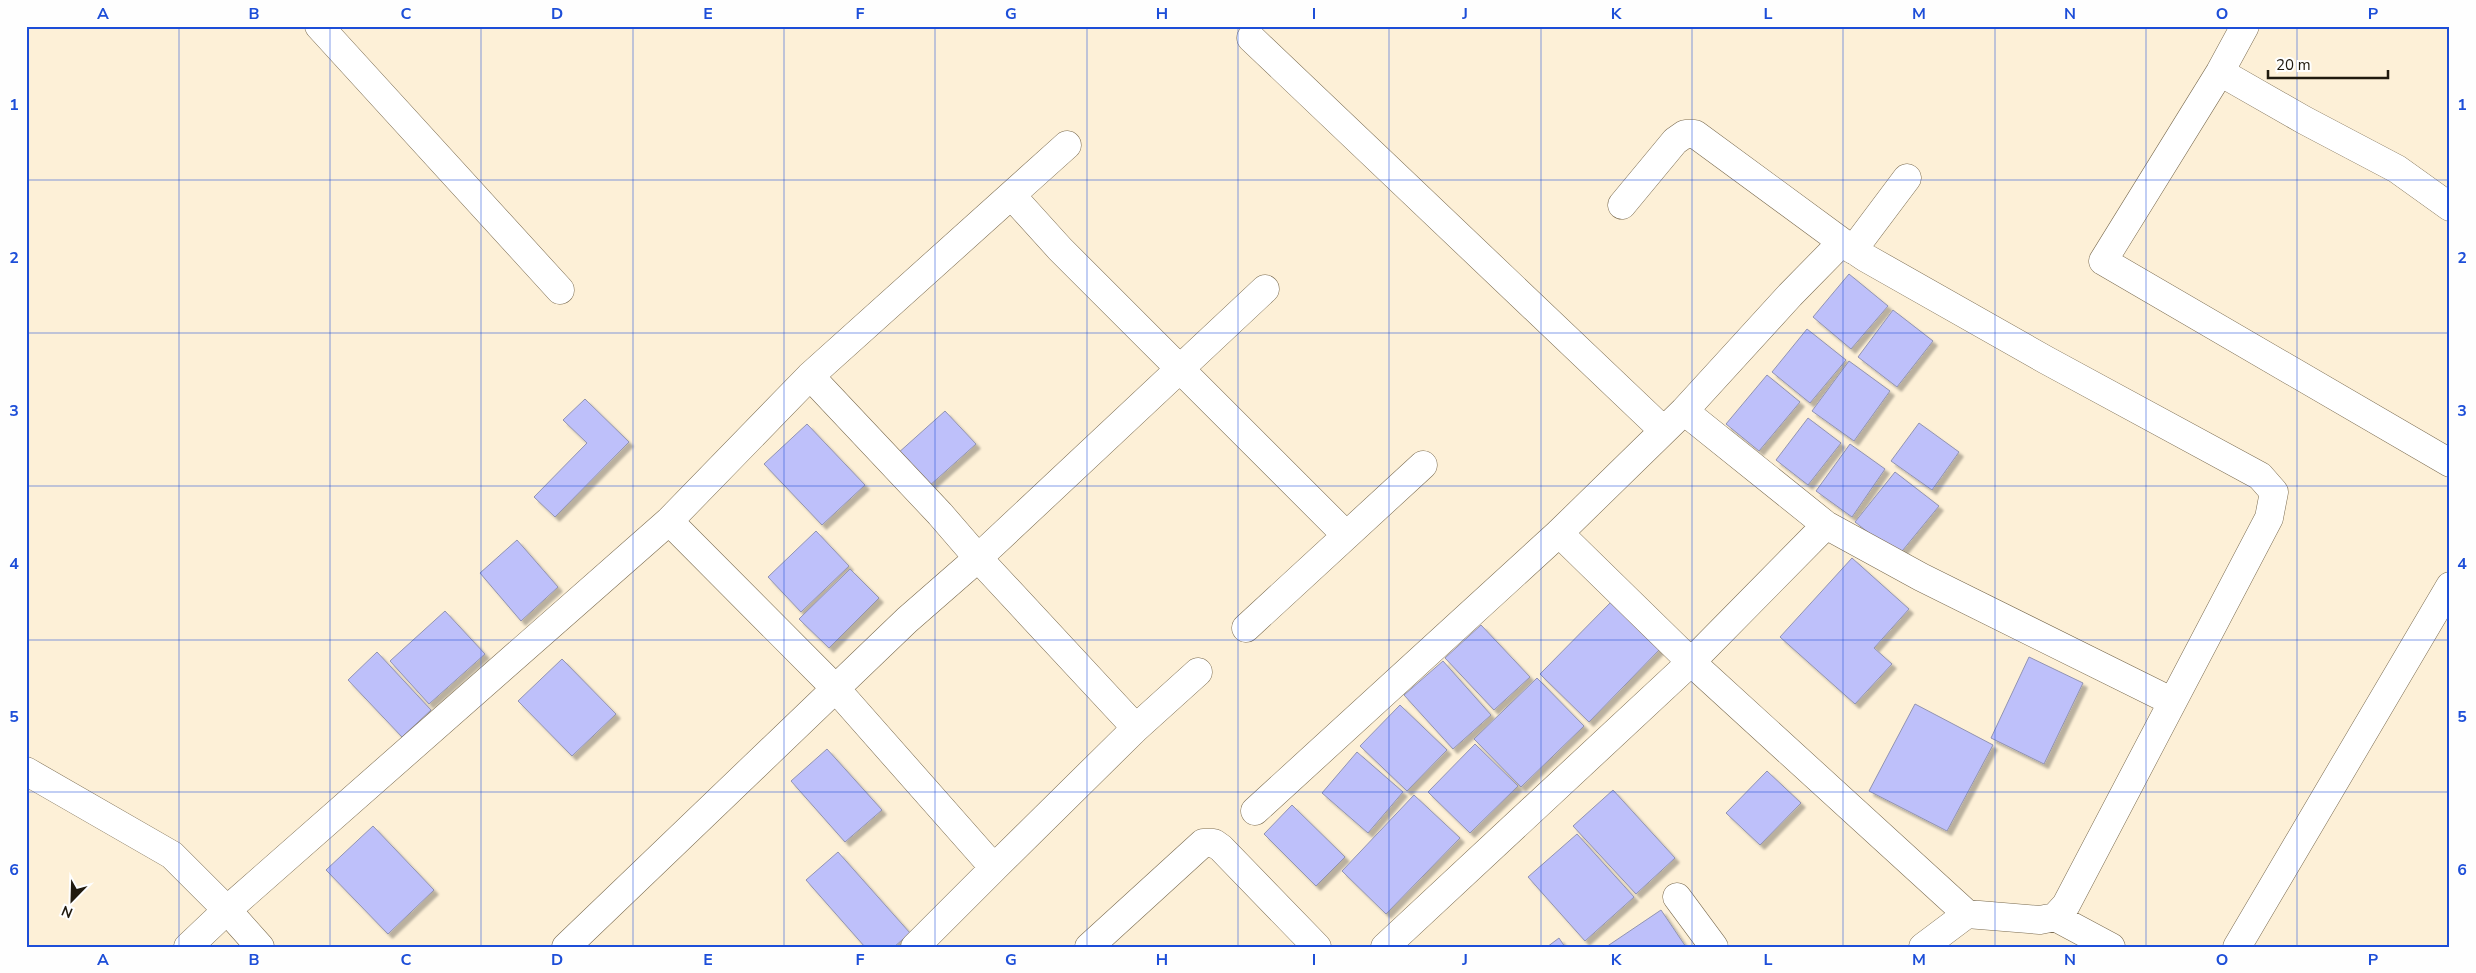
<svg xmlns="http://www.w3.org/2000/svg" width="2476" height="973" viewBox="0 0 2476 973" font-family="'Nunito Sans',sans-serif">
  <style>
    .building { fill: #bec0fa; stroke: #9193b1; filter: url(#shadow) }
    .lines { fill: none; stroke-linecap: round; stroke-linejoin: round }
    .street-casing { stroke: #7a6b50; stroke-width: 29 }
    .secondary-casing { stroke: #7a6b50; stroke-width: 29 }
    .street { stroke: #fff; stroke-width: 28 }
    .secondary { stroke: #fff; stroke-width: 28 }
    .grid { fill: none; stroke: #1d4ed8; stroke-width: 1; stroke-opacity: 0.55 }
    .neatline { fill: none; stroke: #1d4ed8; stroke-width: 2 }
    .grid-label { font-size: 16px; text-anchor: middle; font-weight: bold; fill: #1d4ed8 }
  </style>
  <defs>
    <filter id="shadow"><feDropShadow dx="4.5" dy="4.5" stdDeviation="1" flood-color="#0004"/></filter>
  </defs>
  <rect width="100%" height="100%" fill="#fdf0d7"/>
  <!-- building -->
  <path class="building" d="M1849,274L1888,306L1851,349L1813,317Z
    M1893,310L1933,341L1897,387L1858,357Z
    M1807,329L1846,360L1810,403L1772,372Z
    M1849,361L1890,391L1854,441L1812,411Z
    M1767,375L1800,402L1759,451L1726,424Z
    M585,399L629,442L555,517L534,497L587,443L563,420Z
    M945,411L976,444L928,487L897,454Z
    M1808,418L1841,443L1808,485L1776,460Z
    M1919,423L1959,452L1932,490L1891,461Z
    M807,424L865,485L822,525L764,464Z
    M1850,444L1885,469L1852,517L1816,491Z
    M1895,472L1939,506L1898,556L1855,522Z
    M816,531L849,566L801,612L768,577Z
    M517,540L558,587L521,621L480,573Z
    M1852,558L1909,609L1874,648L1892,664L1855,704L1780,637Z
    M850,569L879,598L829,648L799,619Z
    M1613,600L1661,648L1589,722L1540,674Z
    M445,611L485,654L429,704L390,661Z
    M1481,625L1530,677L1494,710L1445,658Z
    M377,652L431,710L402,737L348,680Z
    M2029,657L2083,683L2044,764L1991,738Z
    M562,659L616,714L572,756L518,701Z
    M1443,661L1491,715L1453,749L1404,695Z
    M1537,678L1584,726L1521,787L1474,739Z
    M1915,704L1993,745L1947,831L1869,791Z
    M1400,705L1447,750L1407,791L1360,746Z
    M1475,744L1518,786L1470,833L1428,792Z
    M827,749L882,810L845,842L791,781Z
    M1357,752L1403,792L1368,833L1322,793Z
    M1767,771L1801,803L1760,845L1726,813Z
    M1613,790L1675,858L1636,894L1573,826Z
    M1414,795L1460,838L1386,914L1342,871Z
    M1292,805L1345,857L1316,886L1264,834Z
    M373,826L434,890L388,934L326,870Z
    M1577,834L1634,897L1585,941L1528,877Z
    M838,852L910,933L894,947H865L806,880Z
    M1661,910L1686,947H1606Z
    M1559,938L1565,947H1547Z"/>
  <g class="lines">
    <defs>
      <path id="street" d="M319,26L560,290
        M2245,26L2220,72L2103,261L2450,463
        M1251,38L1663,430
        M2220,72L2304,120L2397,169L2450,207
        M1012,196L1060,249L1346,535
        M1622,205L1675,141L1685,134H1695L1842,242
        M1842,242L1866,258L2046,360L2260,476L2274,492L2269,518L2066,905L2055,917L2040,920L1967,914L1691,662L1559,533L1684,411L1790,295Z
        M1853,250L1907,178
        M1684,411L1826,525L1921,577L2171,701
        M669,521L836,689L994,868L915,947
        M1246,628L1423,465
        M1136,728L978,558L1265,289
        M1255,811L1559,533
        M994,868L1136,728L1198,672
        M1677,897L1714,947
        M2055,917L2111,947
        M188,947L227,910L669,521L810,376L1067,145
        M566,947L907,620L978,558L940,514L810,376
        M1089,947L1203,843H1214L1221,848L1317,947
        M1385,947L1691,662L1826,525
        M1923,947L1967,914
        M2237,947L2450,586"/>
      <path id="secondary" d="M26,771L172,855L227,910L260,947"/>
    </defs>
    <!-- street casing -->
    <use href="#street" class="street-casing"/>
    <!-- secondary casing -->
    <use href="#secondary" class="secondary-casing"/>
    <!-- street -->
    <use href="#street" class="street"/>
    <!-- secondary -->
    <use href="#secondary" class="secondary"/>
  </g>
  <!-- grid -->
  <path class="grid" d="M179,26V947M330,26V947M481,26V947M633,26V947M784,26V947M935,26V947M1087,26V947M1238,26V947M1389,26V947M1541,26V947M1692,26V947M1843,26V947M1995,26V947M2146,26V947M2297,26V947M26,180H2450M26,333H2450M26,486H2450M26,640H2450M26,792H2450"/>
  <!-- border -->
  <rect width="2476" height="973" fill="none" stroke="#fefefe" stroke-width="55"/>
  <!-- north arrow -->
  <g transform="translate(72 900) rotate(203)" stroke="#fefefe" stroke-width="4" paint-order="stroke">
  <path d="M0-4L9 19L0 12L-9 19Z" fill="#201a0f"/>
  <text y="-8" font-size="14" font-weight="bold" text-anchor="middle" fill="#201a0f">N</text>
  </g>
  <!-- scale -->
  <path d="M2268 70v8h120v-8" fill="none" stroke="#201a0f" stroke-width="2.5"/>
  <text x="2276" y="70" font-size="15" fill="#201a0f" stroke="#fefefe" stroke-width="4" paint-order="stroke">20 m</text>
  <rect x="28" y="28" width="2420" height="918" class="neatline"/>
  <g class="grid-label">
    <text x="103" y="19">A</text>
    <text x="254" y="19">B</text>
    <text x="406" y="19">C</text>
    <text x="557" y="19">D</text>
    <text x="708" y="19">E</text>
    <text x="860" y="19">F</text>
    <text x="1011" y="19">G</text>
    <text x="1162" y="19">H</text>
    <text x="1314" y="19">I</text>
    <text x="1465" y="19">J</text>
    <text x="1616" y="19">K</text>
    <text x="1768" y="19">L</text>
    <text x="1919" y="19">M</text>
    <text x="2070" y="19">N</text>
    <text x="2222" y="19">O</text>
    <text x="2373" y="19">P</text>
    <text x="14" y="110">1</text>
    <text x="2462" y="110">1</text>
    <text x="14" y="263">2</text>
    <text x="2462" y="263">2</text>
    <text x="14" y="416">3</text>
    <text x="2462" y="416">3</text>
    <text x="14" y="569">4</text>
    <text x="2462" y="569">4</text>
    <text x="14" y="722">5</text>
    <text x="2462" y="722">5</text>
    <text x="14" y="875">6</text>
    <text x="2462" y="875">6</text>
    <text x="103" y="965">A</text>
    <text x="254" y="965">B</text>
    <text x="406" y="965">C</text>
    <text x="557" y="965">D</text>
    <text x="708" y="965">E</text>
    <text x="860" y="965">F</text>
    <text x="1011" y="965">G</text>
    <text x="1162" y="965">H</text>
    <text x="1314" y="965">I</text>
    <text x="1465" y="965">J</text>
    <text x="1616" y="965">K</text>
    <text x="1768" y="965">L</text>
    <text x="1919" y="965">M</text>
    <text x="2070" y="965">N</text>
    <text x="2222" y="965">O</text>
    <text x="2373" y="965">P</text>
  </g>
</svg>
